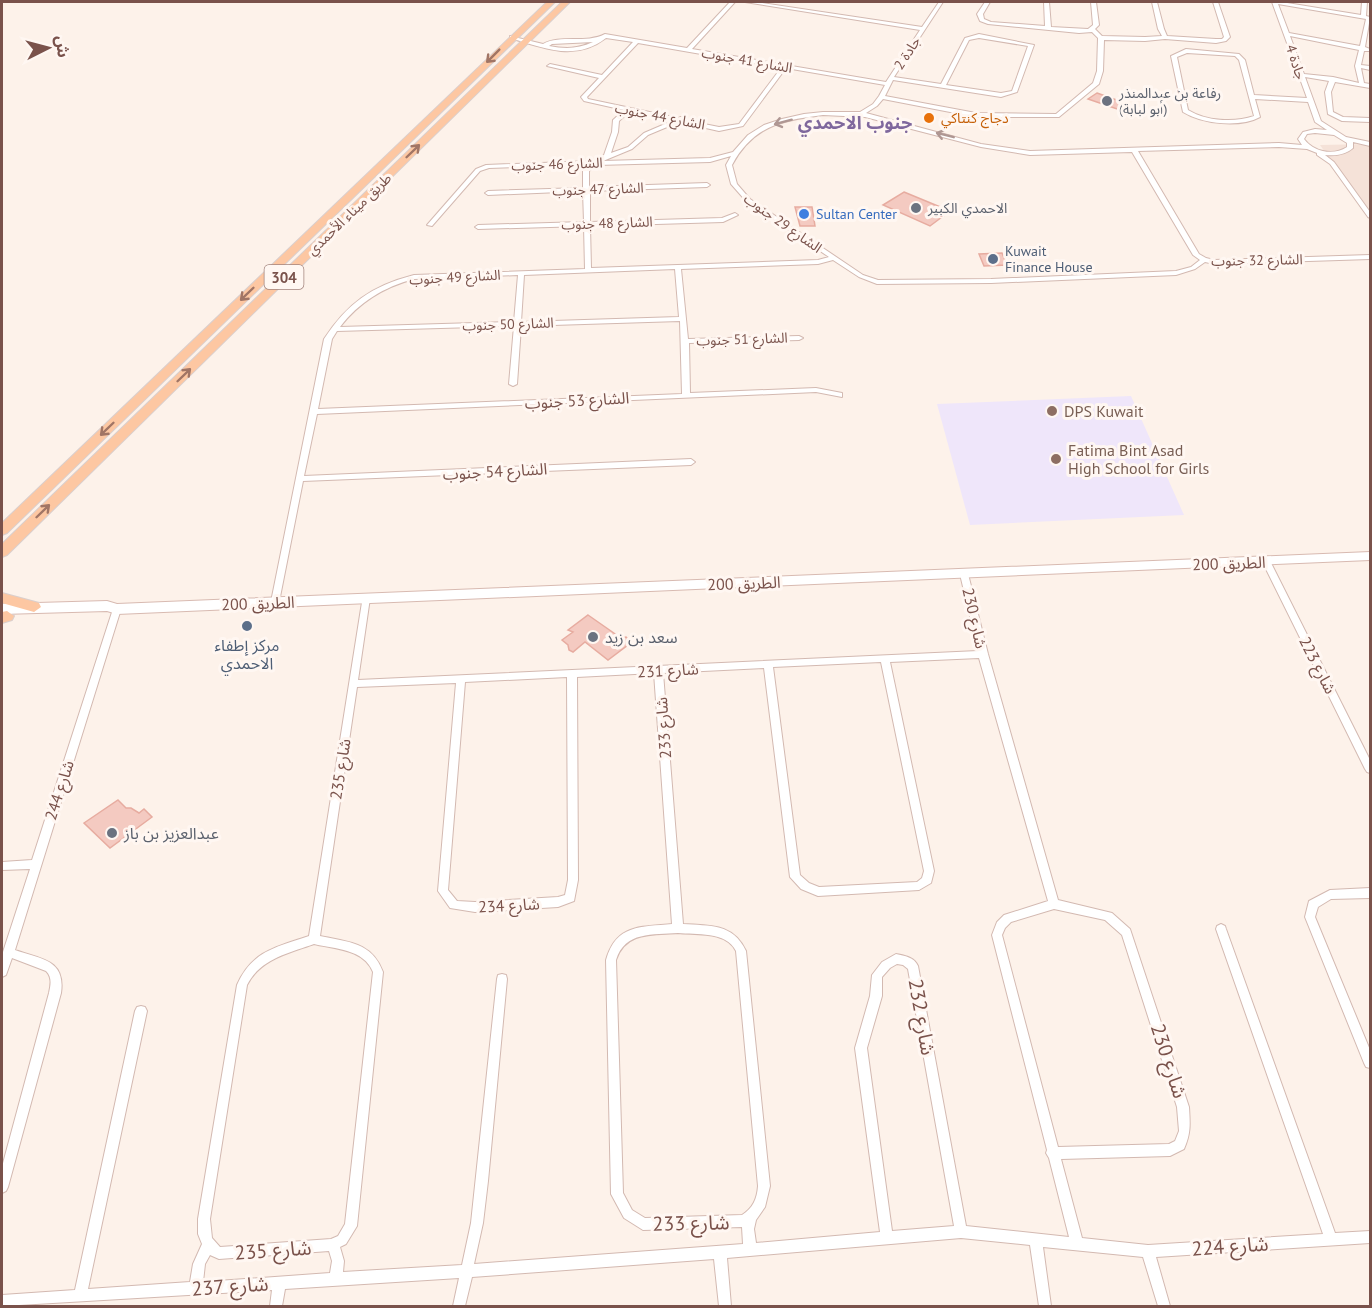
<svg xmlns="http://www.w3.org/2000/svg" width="1372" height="1308" viewBox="0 0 1372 1308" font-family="'PT Sans','Noto Sans Arabic',sans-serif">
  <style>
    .residential { fill: #f5e2d8 }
    .education { fill: #efe6fa }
    .building { fill: #f4cac1; stroke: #e7aca0; stroke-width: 1.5 }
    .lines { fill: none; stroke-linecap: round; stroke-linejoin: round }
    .street-casing { stroke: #d3b9b1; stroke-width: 2 }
    .secondary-casing { stroke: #d8bab1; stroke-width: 2 }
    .primary-casing { stroke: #dacfcd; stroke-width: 2 }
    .street { fill: #fff; fill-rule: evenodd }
    .secondary { fill: #fff; fill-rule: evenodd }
    .primary { fill: #fdc7a2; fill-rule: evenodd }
    .oneway { stroke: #a17565 }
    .oneway2 { stroke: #af9793 }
    .worship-dot { fill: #6b7280; stroke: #fff7f2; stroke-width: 2 }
    .food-dot { fill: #e8710a; stroke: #fff7f2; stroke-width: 2 }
    .shop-dot { fill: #3f7fe0; stroke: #fff7f2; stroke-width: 2 }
    .service-dot { fill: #5c6f8a; stroke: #fff7f2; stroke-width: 2 }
    .education-dot { fill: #8d6e63; stroke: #fff7f2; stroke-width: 2 }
    .labels { text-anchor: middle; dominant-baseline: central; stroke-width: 6; stroke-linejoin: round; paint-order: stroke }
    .far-street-label { font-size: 14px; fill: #7a524b; stroke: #fff7f2 }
    .far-worship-label { font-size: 14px; fill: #5b616d; stroke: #fff7f2; text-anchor: start }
    .far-food-label { font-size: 14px; fill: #c56008; stroke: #fff7f2; text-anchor: start }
    .far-shop-label { font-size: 14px; fill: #366cbe; stroke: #fff7f2; text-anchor: start }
    .far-service-label { font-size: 14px; fill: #4e5e75; stroke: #fff7f2; text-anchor: start }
    .shield { fill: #fff7f2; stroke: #a2847d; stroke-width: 1.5 }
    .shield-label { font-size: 15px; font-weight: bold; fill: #7a524b }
    .street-label { font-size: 16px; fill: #7a524b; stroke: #fff7f2 }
    .education-label { font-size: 16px; fill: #785e54; stroke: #fff7f2; text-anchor: start }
    .worship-label { font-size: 16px; fill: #5b616d; stroke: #fff7f2; text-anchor: start }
    .service-label { font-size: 16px; fill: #4e5e75; stroke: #fff7f2 }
    .far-district-label { font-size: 18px; font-weight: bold; fill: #7f689d; stroke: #fff7f2 }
    .near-street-label { font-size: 20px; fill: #7a524b; stroke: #fff7f2 }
  </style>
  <rect width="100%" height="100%" fill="#fdf2ea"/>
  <!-- residential -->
  <path class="residential" d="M1370,144V216L1320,145Z"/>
  <!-- education -->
  <path class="education" d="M1131,396L1184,515L970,525L937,404Z"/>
  <!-- building -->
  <path class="building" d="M1097,93L1125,103L1117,109L1088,99Z
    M904,192L950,211L930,226L883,205Z
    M795,207H812L815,226H800Z
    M1002,253L1007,265L984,266L979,254Z
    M588,615L621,638L626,637L632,642L608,660L585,642L573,652L569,650L568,645L562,640L573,632L568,630Z
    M118,800L126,808H131L139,813L144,809L152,817L110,848L84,823Z"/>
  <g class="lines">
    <defs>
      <path id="street" d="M730,2H735L692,49L886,82L920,30L745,2H755L922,27L939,2H943L894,77L941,84L965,38L979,34L1034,45L1017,92L1001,97L893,80L885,96L976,113L1056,114L1093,83L1097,71L1098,38L1092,32L1079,33L988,24L980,21L977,14L985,2H990L983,14L984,19L991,22L1045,26L1044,2H1049L1051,27L1088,29L1093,25L1091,2H1096L1099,25L1095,29L1102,36L1145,37L1162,36L1158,29L1152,2H1157L1164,29L1167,36L1216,39H1222L1224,37L1213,2H1218L1230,37L1226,41L1216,43L1165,39L1145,41L1104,40L1103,71L1099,84L1059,117H976L883,99L877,106L866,113L981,144L1030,151L1279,143L1302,145L1298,139L1303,132L1315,129L1327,130L1315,122L1308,102L1255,99L1260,117C1240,128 1202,124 1183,112L1171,56L1186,49L1239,54L1245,60L1254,95L1307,98L1272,2H1281L1361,15L1362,2H1367L1366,16L1370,17L1365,47L1370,49V51H1364L1361,65L1370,66V70L1361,68L1364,83L1370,84V88L1335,82L1331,92L1333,112L1343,117L1370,118V122L1342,121L1328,114L1325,92L1329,81L1305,77L1321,121L1346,137L1370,142V146L1353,142V148C1345,155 1335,156 1325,155L1334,162L1370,212V218L1368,217L1330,164L1317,155V153L1307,149L1279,147L1138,151L1199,254L1206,258L1214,260L1370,255V259L1214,264L1205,262L1195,269L1176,275L991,283L877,284L859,277L833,260L818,264L681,269L688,339L799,336L803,338L799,340L689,343L690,393L816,388L842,393V397L816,392L317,414L304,476L691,459L695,462L691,465L303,481L279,602L278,604H272L271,602L324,339C347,304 371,286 414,275L585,269L584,226L478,229L475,227L478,225L584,222L583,191L488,195L485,193L488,191L583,188V170L589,165L489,168L480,171L432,226L427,225L476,169L486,165L594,161L604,155L612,132L613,120L624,110L584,101L581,97L599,78L547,66L550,64L602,75L633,42L606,38C575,62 544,48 510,38V36L543,44C560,34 586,44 605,34L687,48ZM1278,4L1366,19L1360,46L1289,33ZM1290,36L1359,50L1355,66L1359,83L1333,77L1304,74ZM979,38L1028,46L1012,91L1001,93L946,85L969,40ZM593,42C578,49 565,49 549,46L552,44ZM638,43L781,68L739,124L719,127L684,120L681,117L678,118L588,99L587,97ZM1187,53L1235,56L1239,60L1254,116C1234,123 1206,121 1188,110L1177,57ZM786,68L885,85L879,96L873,104L860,112H823L804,114L782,119L764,125L748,135L733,152L710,158L603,161L632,149L648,135L679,122L719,131L743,126ZM630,111L672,121L644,133L628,147L611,153L618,132L619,121ZM823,115L865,117L981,147L1030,155L1132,152L1193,255L1200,260L1191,267L1176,271L991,279L878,280L863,275L750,199L737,184L732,165C753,126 782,120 823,115ZM1315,133L1334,135L1347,143V147C1333,156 1314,152 1304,139L1307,134ZM731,156L726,165L731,184L746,201L829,257L818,260L591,268L590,226L723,222L738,215L735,213L722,218L590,222V191L707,187L710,185L707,183L589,187V171L597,165L710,162ZM675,269L679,317L521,322L524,275ZM518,275L514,322L340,327C359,302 384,287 414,279ZM680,321L682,394L318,409L332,339L337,331L514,326L509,384L513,386L517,384L521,326Z
        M1266,558L1270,561L1370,760V773L1367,772L1365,769L1262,561Z
        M964,571L968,574L988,654L1058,900L1112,913L1130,929L1189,1107C1190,1124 1191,1133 1184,1149L1170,1156L1061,1159L1082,1238L1148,1245L1323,1234L1216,929L1217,926L1221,924L1225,926L1226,929L1335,1233L1370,1231V1243L1156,1257L1170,1306H1158L1143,1257L1043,1247L1051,1306H1039L1030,1245L961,1238L727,1258L731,1306H719L714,1259L472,1277L465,1306H453L459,1278L285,1289L282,1306H270L272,1290L2,1306V1295L75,1290L135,1011L137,1007L141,1006L145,1007L147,1011L88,1289L190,1282L193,1264L202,1244L198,1234V1219L237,985C252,951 276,947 309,936L363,596L366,595L370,598L358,680L978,651L960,574ZM979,658L1048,901L1004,915L997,922L992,935L1047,1150L1046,1153L1049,1158L1069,1237L966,1226L918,966C914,957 905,956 896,954L882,962L872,975L870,996L855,1048L880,1232L756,1243L754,1229L756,1220L765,1207L770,1186L746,951C733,923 710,926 683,924L663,673L764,668L790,877L801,889L818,896L919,890L931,883L934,871L890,662ZM881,662L924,871L922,878L917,882L819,887L809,883L800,875L773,667ZM654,673L672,924C641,927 616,924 606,960L611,1194L624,1218L643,1230L742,1227L743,1244L474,1264L483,1223L488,1181L507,979L506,975L502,974L498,975L497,979L471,1223L462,1265L343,1272L344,1261L340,1247L346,1244L357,1226L383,972C372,942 348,942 320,936L357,687L456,683L438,891L450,908L475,912L558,907L574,901L578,880L577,677ZM567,677L568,880L565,895L558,897L475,902L457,901L448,890L465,682ZM1054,909L1105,920L1122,935L1177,1107L1179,1131L1175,1141L1169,1144L1058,1147L1002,935L1005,928L1011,922ZM678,933C696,935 726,931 736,951L758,1186C757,1199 753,1208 742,1215L645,1218L632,1210L623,1193L616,960C625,931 653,935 678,933ZM314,944C335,949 364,949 373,972L345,1224L338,1236L331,1239L220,1247L212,1238L210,1219L247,985C260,959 289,953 314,944ZM897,964L903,965L908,969L954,1226L892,1231L867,1048L882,996V977L890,968ZM329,1251L332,1261L330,1273L203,1282L205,1264L210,1255L219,1259Z
        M117,606L121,609L15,950C40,959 66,959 61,993L8,1187L6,1191L2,1193V1167L49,993C51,984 52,977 46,971L12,958L6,975L2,977L3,952L30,869L2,870V862L32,860L113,609Z
        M1370,888V898L1331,899L1318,907L1315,917L1370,1050V1068L1366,1067L1364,1063L1305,917L1309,901L1330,890Z"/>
      <path id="secondary" d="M1370,552V560L117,614L107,611L2,614V604L107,601L117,604Z"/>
      <path id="primary" d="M547,2H555L7,533L2,535V523Z
        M562,2H570L7,555L2,557V544Z
        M2,593L39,603L41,607L34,612L2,603Z
        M7,611L14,616L12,620L2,623V612Z"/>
    </defs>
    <!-- street casing -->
    <use href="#street" class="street-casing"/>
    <!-- secondary casing -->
    <use href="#secondary" class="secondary-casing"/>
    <!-- primary casing -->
    <use href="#primary" class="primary-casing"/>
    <!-- street -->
    <use href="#street" class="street"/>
    <!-- secondary -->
    <use href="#secondary" class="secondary"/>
    <!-- primary -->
    <use href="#primary" class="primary"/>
  </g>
  <!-- one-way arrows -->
  <defs><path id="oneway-shaft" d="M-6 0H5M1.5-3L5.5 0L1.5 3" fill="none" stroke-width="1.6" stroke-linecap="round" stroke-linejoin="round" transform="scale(1.5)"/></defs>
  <g class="oneway">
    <use href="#oneway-shaft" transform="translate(493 56) rotate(135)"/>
    <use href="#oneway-shaft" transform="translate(413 151) rotate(-44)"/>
    <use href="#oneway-shaft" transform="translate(247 294) rotate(136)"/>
    <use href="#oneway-shaft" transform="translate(184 375) rotate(-44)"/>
    <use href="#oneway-shaft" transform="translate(107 429) rotate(136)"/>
    <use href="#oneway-shaft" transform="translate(43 511) rotate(-44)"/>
  </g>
  <g class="oneway2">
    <use href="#oneway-shaft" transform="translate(783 122) rotate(165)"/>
    <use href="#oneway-shaft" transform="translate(945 135) rotate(-166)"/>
  </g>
  <!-- markers -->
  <g class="worship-dot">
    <circle cx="1107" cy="101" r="6"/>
    <circle cx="916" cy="208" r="6"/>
    <circle cx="593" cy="637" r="6"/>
    <circle cx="112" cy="833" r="6"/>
  </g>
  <circle class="food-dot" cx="929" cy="118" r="6"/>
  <circle class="shop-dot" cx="804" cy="214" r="6"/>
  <g class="service-dot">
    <circle cx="993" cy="259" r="6"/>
    <circle cx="247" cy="626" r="6"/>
  </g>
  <g class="education-dot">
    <circle cx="1052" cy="411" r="6"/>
    <circle cx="1056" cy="459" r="6"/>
  </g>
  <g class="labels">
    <!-- far-street labels -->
    <g class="far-street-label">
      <text transform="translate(907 53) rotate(-57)">جادة 2</text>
      <text transform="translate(747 60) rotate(10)">الشارع 41 جنوب</text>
      <text transform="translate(1296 62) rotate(72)">جادة 4</text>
      <text transform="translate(660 116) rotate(11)">الشارع 44 جنوب</text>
      <text transform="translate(557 164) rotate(-2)">الشارع 46 جنوب</text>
      <text transform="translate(598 189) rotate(-2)">الشارع 47 جنوب</text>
      <text transform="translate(349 214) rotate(-44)">طريق ميناء الأحمدي</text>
      <text transform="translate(607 223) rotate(-2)">الشارع 48 جنوب</text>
      <text transform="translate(783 223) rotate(35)">الشارع 29 جنوب</text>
      <text transform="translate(1257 260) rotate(-1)">الشارع 32 جنوب</text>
      <text transform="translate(455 277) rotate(-3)">الشارع 49 جنوب</text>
      <text transform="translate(508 324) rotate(-2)">الشارع 50 جنوب</text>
      <text transform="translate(742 339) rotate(-2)">الشارع 51 جنوب</text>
    </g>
    <!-- far-worship labels -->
    <g class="far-worship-label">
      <text x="1119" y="93">رفاعة بن عبدالمنذر<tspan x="1119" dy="16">(أبو لبابة)</tspan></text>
      <text x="928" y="208">الاحمدي الكبير</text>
    </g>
    <!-- far-food labels -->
    <g class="far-food-label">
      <text x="941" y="118">دجاج كنتاكي</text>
    </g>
    <!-- far-shop labels -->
    <g class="far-shop-label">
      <text x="816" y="214">Sultan Center</text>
    </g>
    <!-- far-service labels -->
    <g class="far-service-label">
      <text x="1005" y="251">Kuwait<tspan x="1005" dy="16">Finance House</tspan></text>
    </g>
    <!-- shield labels -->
    <rect class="shield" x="264.5" y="265" width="39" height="24" rx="4.5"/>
    <g class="shield-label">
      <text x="284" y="277">304</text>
    </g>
    <!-- street labels -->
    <g class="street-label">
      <text transform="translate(577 400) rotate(-3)">الشارع 53 جنوب</text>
      <text transform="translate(495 471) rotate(-3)">الشارع 54 جنوب</text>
      <text transform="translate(1229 563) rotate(-2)">الطريق 200</text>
      <text transform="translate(744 583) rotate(-2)">الطريق 200</text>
      <text transform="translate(258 603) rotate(-2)">الطريق 200</text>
      <text transform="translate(975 618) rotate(77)">شارع 230</text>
      <text transform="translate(1318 665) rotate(63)">شارع 223</text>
      <text transform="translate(668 670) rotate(-3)">شارع 231</text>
      <text transform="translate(663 728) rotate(-94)">شارع 233</text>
      <text transform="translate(340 769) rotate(-81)">شارع 235</text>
      <text transform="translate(59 790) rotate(-72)">شارع 244</text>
      <text transform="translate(509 905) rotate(-3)">شارع 234</text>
    </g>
    <!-- education labels -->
    <g class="education-label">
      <text x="1064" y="411">DPS Kuwait</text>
      <text x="1068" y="450">Fatima Bint Asad<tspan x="1068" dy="18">High School for Girls</tspan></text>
    </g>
    <!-- worship labels -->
    <g class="worship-label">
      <text x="605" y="637">سعد بن زيد</text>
      <text x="124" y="833">عبدالعزيز بن باز</text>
    </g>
    <!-- service labels -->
    <g class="service-label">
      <text x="247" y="645">مركز إطفاء<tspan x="247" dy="18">الاحمدي</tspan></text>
    </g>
    <!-- far-district labels -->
    <g class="far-district-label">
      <text x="855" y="122">جنوب الاحمدي</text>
    </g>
    <!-- near-street labels -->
    <g class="near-street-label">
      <text transform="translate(922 1017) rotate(80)">شارع 232</text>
      <text transform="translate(1169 1061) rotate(72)">شارع 230</text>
      <text transform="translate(691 1223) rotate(-1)">شارع 233</text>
      <text transform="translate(1230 1246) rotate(-4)">شارع 224</text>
      <text transform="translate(273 1250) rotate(-4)">شارع 235</text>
      <text transform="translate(230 1286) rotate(-4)">شارع 237</text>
    </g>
  </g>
  <!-- border -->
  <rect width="1372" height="1308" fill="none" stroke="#7a524b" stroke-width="6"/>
  <!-- north arrow -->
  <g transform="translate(48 48) rotate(84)" stroke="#fff7f2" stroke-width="4.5" paint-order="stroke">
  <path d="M0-4.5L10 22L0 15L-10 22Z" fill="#7a524b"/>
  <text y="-9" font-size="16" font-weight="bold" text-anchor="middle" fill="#7a524b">ش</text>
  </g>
</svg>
